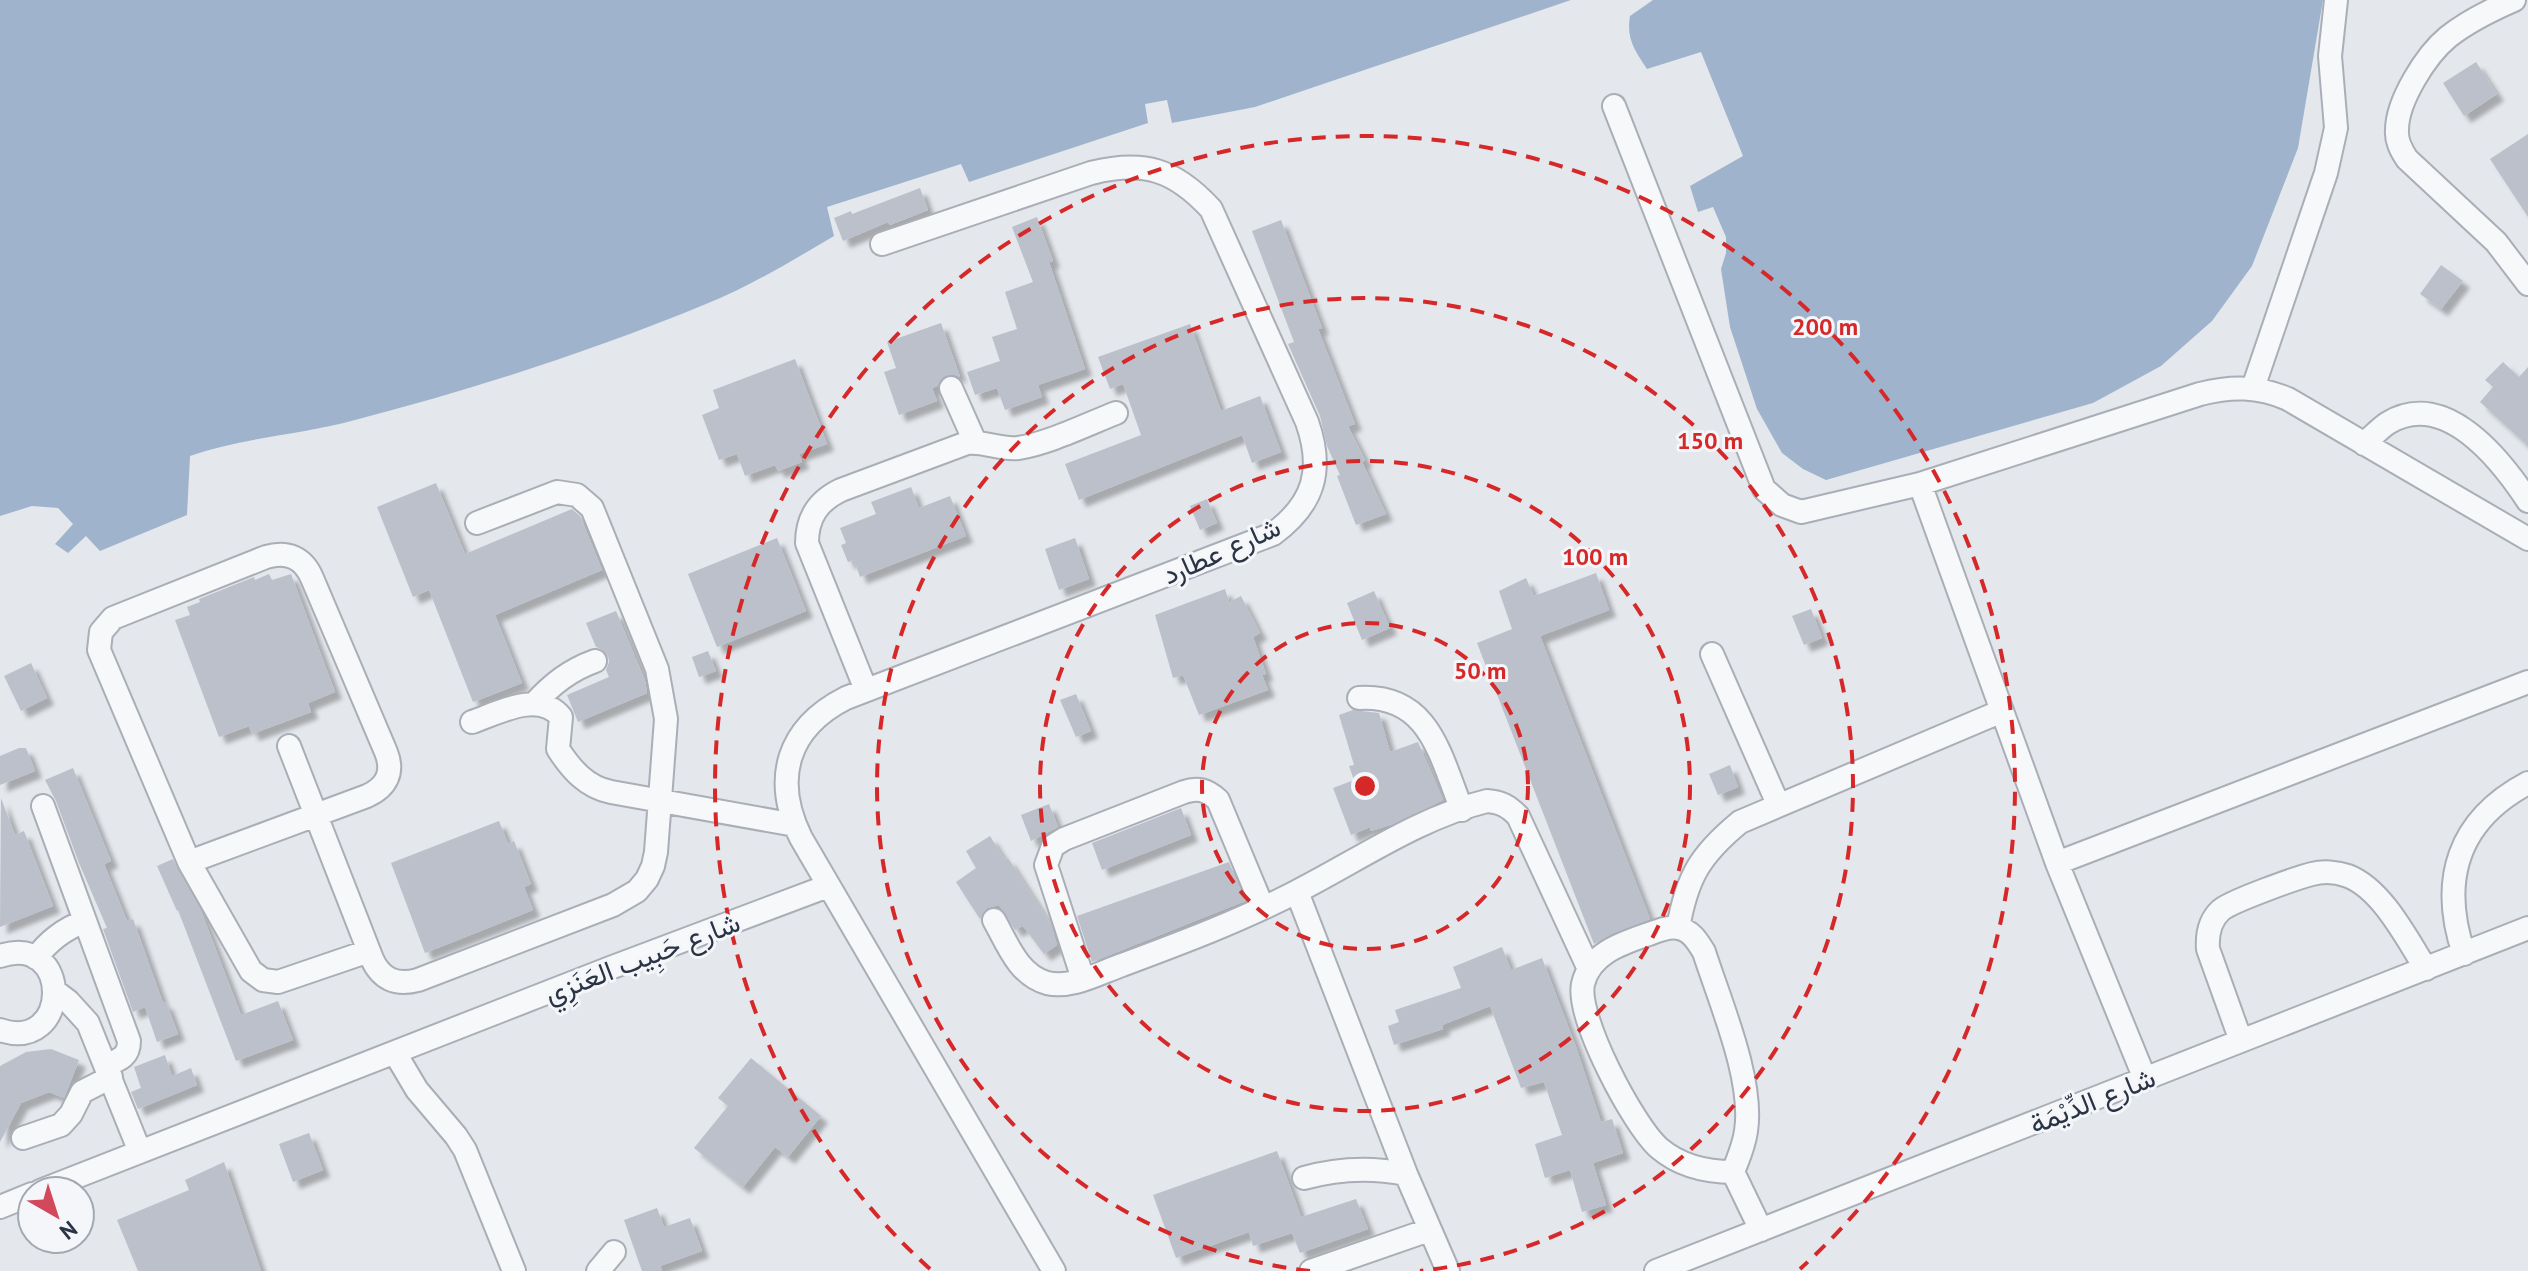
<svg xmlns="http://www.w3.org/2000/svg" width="2528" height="1271" viewBox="0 0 2528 1271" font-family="'PT Sans',Vazirmatn,sans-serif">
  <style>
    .water { fill: #9fb4cc }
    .building { fill: #bbc0ca; filter: url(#shadow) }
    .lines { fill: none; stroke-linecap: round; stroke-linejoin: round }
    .minor-casing { stroke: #a9aeb7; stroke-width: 26 }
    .minor { stroke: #f7f8fa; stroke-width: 22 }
    .ring { fill: none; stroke: #d62828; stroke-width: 4; stroke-dasharray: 14 10 }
    .labels { text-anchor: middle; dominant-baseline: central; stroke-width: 6; stroke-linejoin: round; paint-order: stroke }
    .street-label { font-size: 28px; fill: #2b3445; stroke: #f4f6f9 }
    .centre { fill: #d62828; stroke: #f4f6f9; stroke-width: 4 }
    .ring-label { font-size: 24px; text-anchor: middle; font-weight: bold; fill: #d62828; stroke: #f4f6f9; stroke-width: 6; stroke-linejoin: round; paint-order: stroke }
  </style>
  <defs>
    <filter id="shadow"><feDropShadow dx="7" dy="7" stdDeviation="2" flood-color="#0004"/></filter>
  </defs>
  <rect width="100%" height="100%" fill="#e4e7ec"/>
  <!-- water -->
  <path class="water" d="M0,0H1571L1255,107L1172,123L1167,100L1145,104L1148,123L969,182L961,164L827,207L834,236C793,260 751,286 706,304C592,351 474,389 355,420C301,435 244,437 190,456L187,515L100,551L86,536L68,553L55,544L73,524L58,508L32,506L0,516Z
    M1653,0H2323L2298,148L2252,266L2212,321L2161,366L2093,403L1826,480L1803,469L1782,453L1757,409L1730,327L1721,269L1726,253V237L1713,207L1698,212L1690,186L1743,156L1701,52L1647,69C1635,51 1626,39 1630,16Z"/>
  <!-- building -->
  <path class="building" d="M2476,62L2497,94L2464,116L2443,83Z
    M2528,134V217L2490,159Z
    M920,188L928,210L890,225L888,222L843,241L834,218L851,211L852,214Z
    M1037,217L1053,261L1049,262L1085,369L1038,385L1042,397L1005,410L997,388L975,395L967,372L1000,361L992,337L1017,329L1005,292L1033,282L1012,227Z
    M1281,220L1322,328L1318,329L1355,424L1348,426L1365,460L1362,462L1386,514L1356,525L1337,476L1340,475L1327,446L1320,416L1288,344L1294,342L1252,231Z
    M2441,265L2463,281L2441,309L2420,294Z
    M941,323L960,377L953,374L945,376L937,386L932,388L937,401L899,415L884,372L896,368L887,342Z
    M1190,324L1221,411L1260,396L1281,452L1252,463L1242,435L1079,500L1065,464L1141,435L1123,384L1110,389L1098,357Z
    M795,359L827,444L799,454L802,462L778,471L775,465L745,476L737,454L719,460L702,415L719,408L713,390Z
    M2503,362L2519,377L2528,367V446L2480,402L2493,387L2485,380Z
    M436,483L465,554L572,509L580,516L602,570L495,615L522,683L473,702L429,590L413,597L377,507Z
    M911,487L919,508L950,496L966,536L860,577L854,560L848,562L841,545L846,543L840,528L876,514L871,502Z
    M1207,499L1217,523L1200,530L1190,506Z
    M777,538L806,611L717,647L688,574Z
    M1075,538L1089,579L1059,590L1045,549Z
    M1596,573L1609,610L1540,636L1650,919L1613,933L1594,944L1477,643L1512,629L1499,591L1526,578L1534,596Z
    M269,574L272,580L291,574L335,692L308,703L311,712L252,734L249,726L219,737L175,620L190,615L187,607L200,602L199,599L254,577L255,580Z
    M1225,589L1229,602L1241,596L1260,633L1253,637L1266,674L1262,675L1268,690L1199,715L1183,675L1173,678L1155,615Z
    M1374,591L1390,628L1362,640L1347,603Z
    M1811,609L1822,638L1804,645L1792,616Z
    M616,611L645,681L647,693L578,722L567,695L609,677L606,670L609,662L608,655L603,650L596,647L586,623Z
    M708,651L716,671L699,677L692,657Z
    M31,663L47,698L21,711L4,676Z
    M1076,694L1091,731L1076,737L1060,700Z
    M1353,710L1379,713L1390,752L1418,742L1443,800L1393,824L1371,831L1370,827L1351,835L1333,788L1354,780L1349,766L1354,765L1339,715Z
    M19,748H26L35,771L0,785V756Z
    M1730,765L1738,787L1718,795L1709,774Z
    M73,768L111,861L104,864L127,921L133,919L163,1003L166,1002L178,1034L157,1042L145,1007L133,1012L103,929L107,928L79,863L56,801L45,780Z
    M1,798L15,835L24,831L53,906L0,927Z
    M1049,804L1058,827L1031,841L1021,815Z
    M1181,808L1191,835L1102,870L1092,843Z
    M499,821L508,844L514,841L531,884L524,887L533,910L425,953L391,863Z
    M990,836L1005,860L1008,858L1051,925L1057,945L1044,954L1023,926L1015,930L999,905L987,908L980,919L956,882L976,868L966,851Z
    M173,859L201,911L241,1015L278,1001L293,1040L236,1061L178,910L177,911L157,866Z
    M1229,862L1245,901L1092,962L1077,916Z
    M1502,947L1511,970L1542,958L1576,1047L1601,1122L1612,1119L1623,1153L1593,1163L1606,1205L1582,1212L1570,1170L1545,1178L1535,1144L1562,1135L1544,1082L1521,1088L1490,1006L1442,1025L1443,1029L1394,1045L1388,1026L1399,1022L1395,1010L1461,988L1453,967Z
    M51,1049L79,1060L64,1098L49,1092L21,1103L0,1142V1066L26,1052Z
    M165,1055L172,1076L191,1068L197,1085L138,1109L131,1092L141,1088L134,1067Z
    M751,1058L821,1116L788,1157L775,1147L743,1187L694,1148L728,1106L718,1098Z
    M309,1133L323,1170L293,1182L279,1144Z
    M1277,1151L1301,1217L1356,1199L1368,1229L1300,1253L1292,1233L1253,1246L1249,1232L1176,1258L1153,1195Z
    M224,1162L261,1271H138L117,1220L189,1190L185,1180Z
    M657,1208L664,1227L690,1218L702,1251L660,1266L662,1271H642L624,1220Z"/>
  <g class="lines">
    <defs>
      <path id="minor" d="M2514,0C2491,10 2468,21 2448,37C2426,55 2397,101 2397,130C2396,141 2401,150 2407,159L2496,242L2528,284
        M1614,106L1764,489L1782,505L1801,512L1920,484L2200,394C2232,386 2258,386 2288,399L2528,539
        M882,244L1091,173C1144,160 1174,169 1211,209L1307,422C1324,470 1314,504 1273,534L846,698C787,728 772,779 801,838L1054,1271
        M951,388L975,442
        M2253,388L2326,173L2336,128L2330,56L2336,0
        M2364,444C2372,437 2380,428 2388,423C2445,388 2501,460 2528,501
        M1920,484L2057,863L2145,1079
        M1712,654L1778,804
        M866,690L807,543C807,517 818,501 841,490L967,443C985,441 1000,450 1018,448C1047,444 1088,424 1116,413
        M1359,698C1430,694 1440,756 1462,810
        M534,704C552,684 570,670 595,661
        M472,722C498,713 539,690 561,717L558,749C571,769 586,787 611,792L795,825
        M289,746L372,959C381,979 396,986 418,980L613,905L637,891L647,879L653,866L656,852L666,719L657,669L592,508L577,495L557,492L477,523
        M43,806L129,1041C129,1057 119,1060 106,1065
        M189,862L367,796C387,787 394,772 386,752L312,578C303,557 287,551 266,557L113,618L101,632L99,650L189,862L251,971L263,980L278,982L369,951
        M2057,863L2528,682
        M1297,892L1406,1174L1448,1271
        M994,920C1007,943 1018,975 1047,983C1072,989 1099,973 1122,965C1181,943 1240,921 1296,892C1359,860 1418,818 1487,801C1501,802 1508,806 1518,816L1589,969
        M1678,928C1687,877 1700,855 1740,822L2002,711
        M2464,954C2439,880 2458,820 2528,783
        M0,956C73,932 71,1054 0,1030
        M36,958C49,940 64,929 85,921
        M1083,979L1046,865L1053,846L1064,839L1184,792C1198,787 1207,790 1218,800L1263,908
        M56,992L68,1001L88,1023L140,1152
        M2241,1041L2208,949C2207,935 2210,920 2221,910C2232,901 2296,878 2312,874C2323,871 2337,872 2348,876C2382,889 2407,939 2426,969
        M395,1053L417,1090L456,1136L465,1150L514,1271
        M23,1138L61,1125L71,1114L82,1092L111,1077
        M1733,1172C1705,1172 1680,1166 1659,1148C1633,1125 1576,1017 1583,984C1590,953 1623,943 1649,934C1657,931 1669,926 1678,928C1691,930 1698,942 1704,952C1720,1002 1754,1080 1746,1131C1744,1146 1738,1159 1733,1172L1761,1230
        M1304,1178C1339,1168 1371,1167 1406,1174
        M40,1191L610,968L828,886
        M0,1207L32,1194
        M598,1271L614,1252
        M1311,1271L1429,1230
        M1656,1271L2528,928"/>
    </defs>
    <!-- minor casing -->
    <use href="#minor" class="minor-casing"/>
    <!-- minor -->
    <use href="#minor" class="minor"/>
  </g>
  <!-- distance rings -->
  <g class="ring">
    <circle cx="1365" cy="786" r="163"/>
    <circle cx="1365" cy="786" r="325"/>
    <path d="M1310 1271A488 488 0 1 1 1420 1271"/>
    <path d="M930 1269A650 650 0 1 1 1800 1269"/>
  </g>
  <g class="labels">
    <!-- street labels -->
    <g class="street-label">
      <text transform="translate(1221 550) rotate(-24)">شارع عطارد</text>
      <text transform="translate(642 957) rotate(-21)">شارع حَبِيب العَنَزِي</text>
      <text transform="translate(2092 1100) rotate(-22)">شارع الدِّيْمَة</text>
    </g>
  </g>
  <circle cx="1365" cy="786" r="12" class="centre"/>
  <g class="ring-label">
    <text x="1825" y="335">200 m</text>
    <text x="1710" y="449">150 m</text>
    <text x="1595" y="565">100 m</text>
    <text x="1480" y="679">50 m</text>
  </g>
  <!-- north arrow -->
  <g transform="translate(56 1215) rotate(141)"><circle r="38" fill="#f4f6f9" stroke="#a4a8b1" stroke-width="2"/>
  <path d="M0-6L14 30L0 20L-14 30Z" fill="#d1495b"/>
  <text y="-12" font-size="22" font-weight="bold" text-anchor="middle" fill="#2b3445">N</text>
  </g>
</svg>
